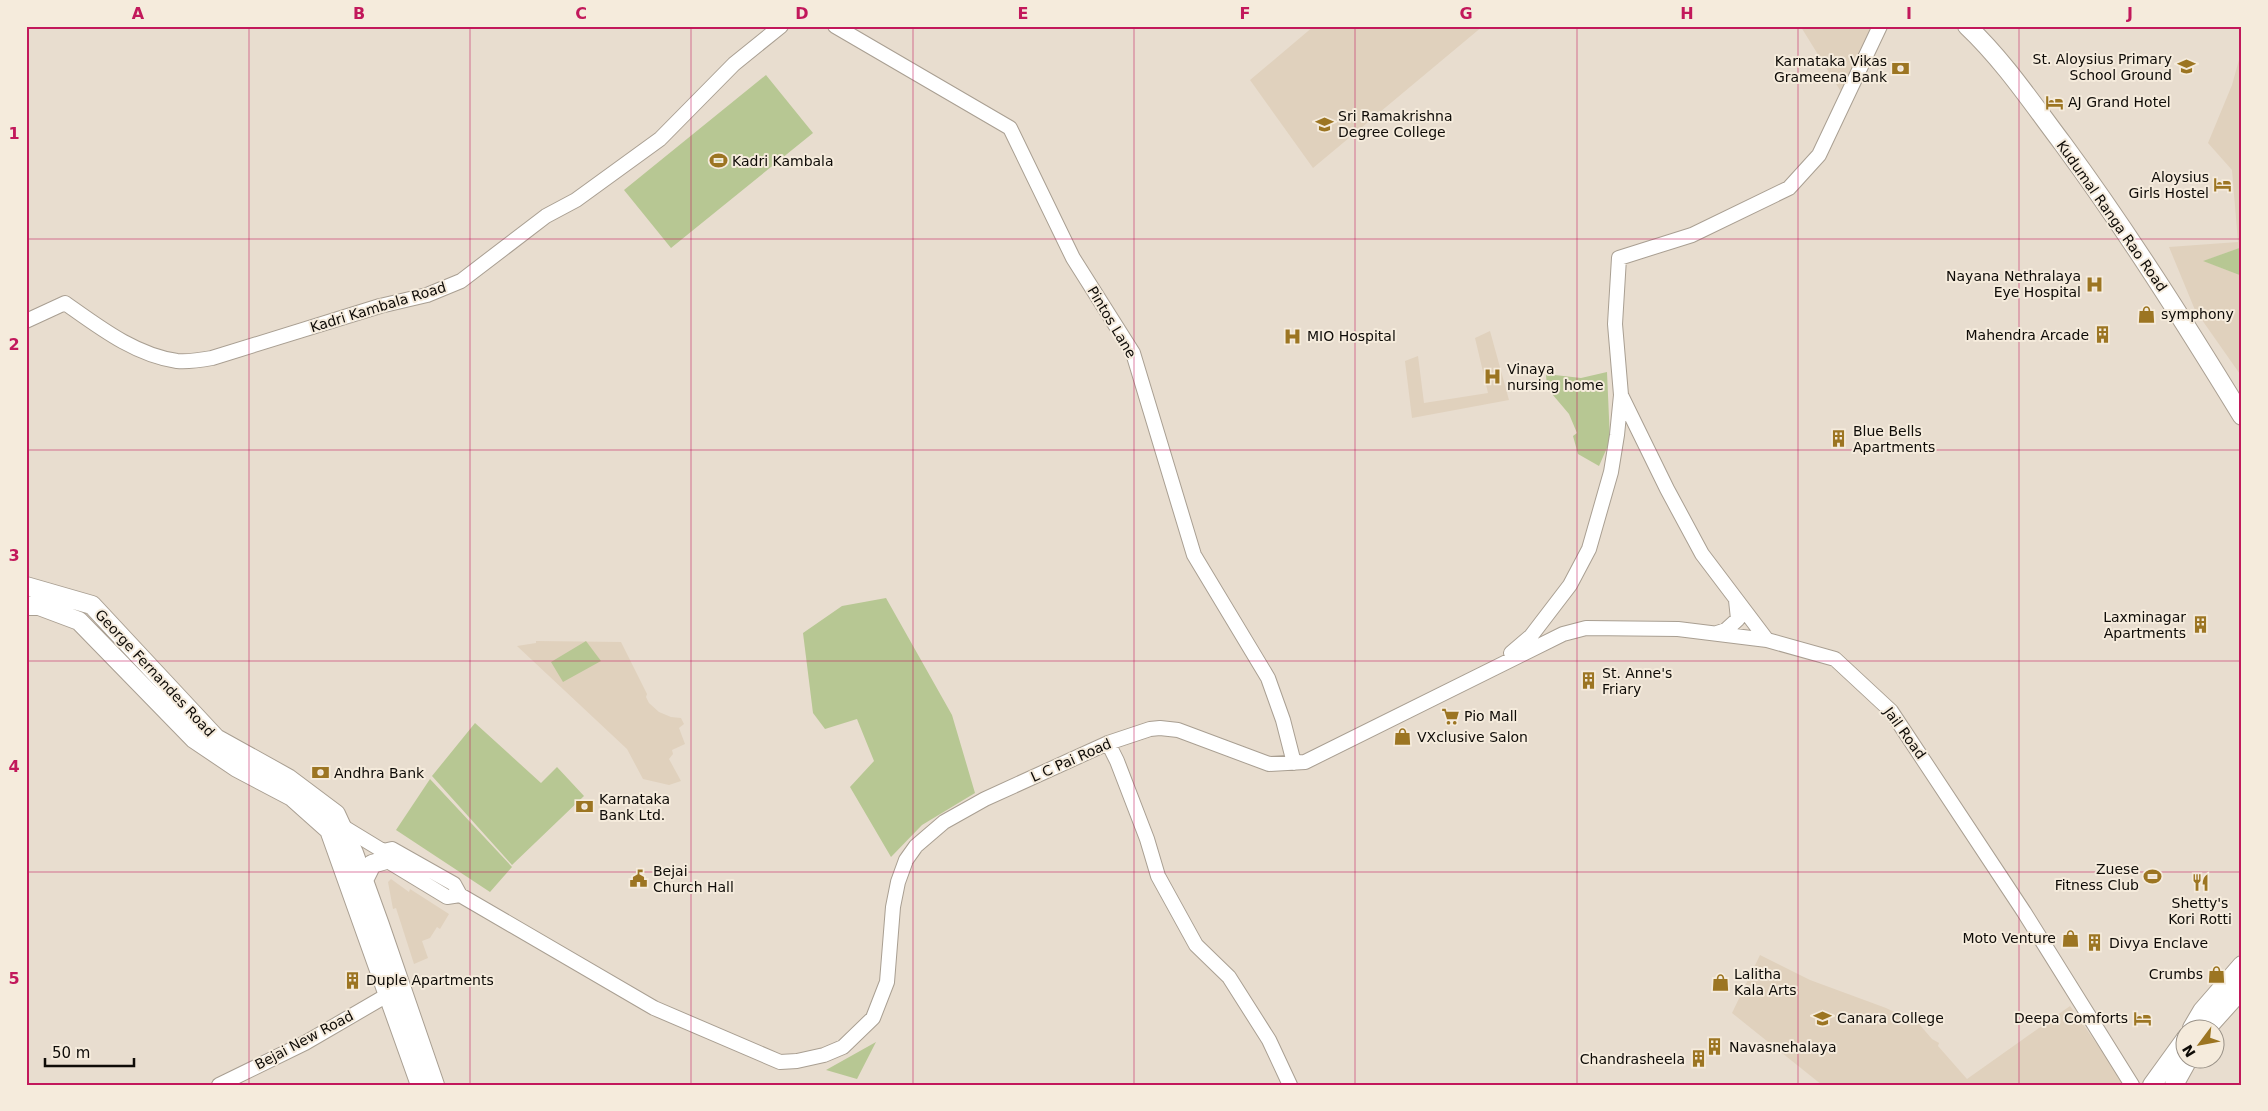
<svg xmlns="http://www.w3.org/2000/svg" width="2268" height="1111" viewBox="0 0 2268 1111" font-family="'DejaVu Sans',sans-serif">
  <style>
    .built { fill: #e0d1bd }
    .green { fill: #b7c793 }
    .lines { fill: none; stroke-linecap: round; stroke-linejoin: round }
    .minor-casing { stroke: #a99f92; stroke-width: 16 }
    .major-casing { stroke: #a99f92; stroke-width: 20 }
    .minor { stroke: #fff; stroke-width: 14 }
    .major { stroke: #fff; stroke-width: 18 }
    .grid { fill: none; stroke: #c2185b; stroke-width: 1; stroke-opacity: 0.55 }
    .labels { text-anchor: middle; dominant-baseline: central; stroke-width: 4; stroke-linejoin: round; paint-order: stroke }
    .poi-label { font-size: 14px; fill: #0e0b07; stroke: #f5ebdc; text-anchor: start }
    .street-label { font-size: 14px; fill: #0e0b07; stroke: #f5ebdc }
    .neatline { fill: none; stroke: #c2185b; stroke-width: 2 }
    .grid-label { font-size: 16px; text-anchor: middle; font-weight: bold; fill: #c2185b }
  </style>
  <rect width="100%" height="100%" fill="#e8ddcf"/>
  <!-- built -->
  <path class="built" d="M1314,26H1483L1313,168L1250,80Z
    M1874,26L1843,95L1801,27Z
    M2242,49V247L2204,261L2242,276V377L2195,310L2169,247L2238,242L2232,170L2208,143L2232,85Z
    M1490,331L1509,400L1412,418L1405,361L1418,356L1424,403L1488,393L1475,338Z
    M536,641L621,642L647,694L646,697L649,703L659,712L671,717L681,718L684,724L679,728L685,744L672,750L673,754L669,759L681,781L669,785L643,779L627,749L517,646L536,643Z
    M391,879L409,892L410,889L449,914L440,929L437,927L430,938L422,941L428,958L414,964L396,908L393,909L388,882Z
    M1760,955L1810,980L1886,1008L1919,1024L1932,1039L1939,1043L1938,1046L1967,1079L2070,1006L2126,1085H1822L1732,1013Z"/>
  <!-- green -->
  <path class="green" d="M766,75L813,133L671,248L624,190Z
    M2242,247V276L2203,261Z
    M1607,372L1610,441L1599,466L1578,454L1573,436L1577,433L1569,414L1547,388L1546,374L1581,378Z
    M886,598L952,715L975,793L922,825L891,857L850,787L874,761L857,719L825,729L813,713L803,633L842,606Z
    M586,641L601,661L563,682L551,662Z
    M475,723L541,783L557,767L584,796L512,865L432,776Z
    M430,779L512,867L490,892L396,830Z
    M876,1042L857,1079L826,1070Z"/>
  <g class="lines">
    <defs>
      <path id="minor" d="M835,26L1010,128L1073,258L1133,353L1194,555L1268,678L1283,720L1294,763
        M26,321L65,303C99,327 135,355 177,361C189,362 201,360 212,358L380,306L427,295L461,281L546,216L576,200L660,139L734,64L781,26
        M1717,633L1726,630L1738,619L1736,600
        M1767,640L1702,554L1667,489L1621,395L1615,324L1619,258L1692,235L1789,188L1819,155L1880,26
        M1511,653L1531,636L1570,585L1589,549L1611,472L1617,435L1621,395
        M1108,743L1117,761L1147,839L1158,876L1196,945L1229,977L1269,1040L1290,1085
        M337,826H342L383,851
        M392,849L454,884L460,895L447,897L386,860L383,851Z
        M460,895L654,1008L780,1062L797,1061L824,1055L843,1047L873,1018L887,982L893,907L898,882L906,860L916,846L944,822L985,799L1108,743L1150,729L1160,728L1178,730L1269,764L1305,762L1563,634L1586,628L1678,629L1767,640L1835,659L1891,711L2024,912L2132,1085
        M219,1085L305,1043L396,990"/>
      <path id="major" d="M1967,26C2004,61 2032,103 2063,144C2127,231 2185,323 2242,416
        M26,586L92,605L216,738L288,778L336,814L354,853L380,925L435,1085
        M26,606H39L79,621L194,739L237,768L292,797L329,830L420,1085
        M364,880L372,864L386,860
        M2192,1028L2202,1011L2242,965
        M2207,1028L2242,989
        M2152,1085L2186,1038
        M2174,1085L2189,1058"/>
    </defs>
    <!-- minor casing -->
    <use href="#minor" class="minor-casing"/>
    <!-- major casing -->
    <use href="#major" class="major-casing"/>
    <!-- minor -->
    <use href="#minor" class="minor"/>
    <!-- major -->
    <use href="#major" class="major"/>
  </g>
  <!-- grid -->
  <path class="grid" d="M249,26V1085M470,26V1085M691,26V1085M913,26V1085M1134,26V1085M1355,26V1085M1577,26V1085M1798,26V1085M2019,26V1085M26,239H2242M26,450H2242M26,661H2242M26,872H2242"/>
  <!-- icons -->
  <defs>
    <symbol id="school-bare" viewBox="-9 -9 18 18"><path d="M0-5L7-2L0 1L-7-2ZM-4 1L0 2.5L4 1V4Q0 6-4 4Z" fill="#9c7522" stroke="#f5ebdc" stroke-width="2.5" paint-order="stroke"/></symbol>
    <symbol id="bank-bare" viewBox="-9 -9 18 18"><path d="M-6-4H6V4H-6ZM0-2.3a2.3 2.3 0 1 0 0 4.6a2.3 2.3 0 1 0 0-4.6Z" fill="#9c7522" stroke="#f5ebdc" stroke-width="2.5" paint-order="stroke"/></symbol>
    <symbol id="hotel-bare" viewBox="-9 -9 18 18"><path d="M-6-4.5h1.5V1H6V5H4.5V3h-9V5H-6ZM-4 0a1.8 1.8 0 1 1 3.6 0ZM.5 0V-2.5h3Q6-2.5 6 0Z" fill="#9c7522" stroke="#f5ebdc" stroke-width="2.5" paint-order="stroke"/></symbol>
    <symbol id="university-bare" viewBox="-9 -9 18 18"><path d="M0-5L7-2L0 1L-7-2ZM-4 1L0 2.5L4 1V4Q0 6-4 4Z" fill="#9c7522" stroke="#f5ebdc" stroke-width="2.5" paint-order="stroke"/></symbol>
    <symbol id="stadium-bare" viewBox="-9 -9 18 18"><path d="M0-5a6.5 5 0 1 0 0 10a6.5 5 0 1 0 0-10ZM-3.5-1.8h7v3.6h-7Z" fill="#9c7522" stroke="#f5ebdc" stroke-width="2.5" paint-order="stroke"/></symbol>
    <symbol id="hospital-bare" viewBox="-9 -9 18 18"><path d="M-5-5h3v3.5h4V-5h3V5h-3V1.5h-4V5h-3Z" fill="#9c7522" stroke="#f5ebdc" stroke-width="2.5" paint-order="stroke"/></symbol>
    <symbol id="shop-bare" viewBox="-9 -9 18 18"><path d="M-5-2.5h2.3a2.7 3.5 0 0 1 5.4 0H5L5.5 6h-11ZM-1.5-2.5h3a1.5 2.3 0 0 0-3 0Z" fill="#9c7522" stroke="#f5ebdc" stroke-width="2.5" paint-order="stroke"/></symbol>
    <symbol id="building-bare" viewBox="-9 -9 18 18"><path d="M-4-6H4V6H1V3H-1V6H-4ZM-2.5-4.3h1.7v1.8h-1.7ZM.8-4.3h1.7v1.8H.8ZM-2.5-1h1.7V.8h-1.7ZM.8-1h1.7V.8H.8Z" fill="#9c7522" stroke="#f5ebdc" stroke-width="2.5" paint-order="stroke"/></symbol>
    <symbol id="supermarket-bare" viewBox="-9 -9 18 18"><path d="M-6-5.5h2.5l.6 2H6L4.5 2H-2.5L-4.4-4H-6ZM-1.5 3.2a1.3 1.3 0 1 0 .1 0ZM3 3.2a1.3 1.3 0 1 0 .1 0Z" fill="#9c7522" stroke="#f5ebdc" stroke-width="2.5" paint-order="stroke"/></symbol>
    <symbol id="civic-bare" viewBox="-9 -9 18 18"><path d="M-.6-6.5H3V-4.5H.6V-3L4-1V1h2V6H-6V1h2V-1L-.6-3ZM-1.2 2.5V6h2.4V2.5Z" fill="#9c7522" stroke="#f5ebdc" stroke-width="2.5" paint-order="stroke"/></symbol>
    <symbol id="restaurant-bare" viewBox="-9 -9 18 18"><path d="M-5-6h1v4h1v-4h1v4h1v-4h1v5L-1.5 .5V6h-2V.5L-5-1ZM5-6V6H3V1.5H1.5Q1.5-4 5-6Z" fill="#9c7522" stroke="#f5ebdc" stroke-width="2.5" paint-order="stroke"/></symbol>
  </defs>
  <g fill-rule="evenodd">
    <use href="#school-bare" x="2174" y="54" width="25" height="25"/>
    <use href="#bank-bare" x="1888" y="56" width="25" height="25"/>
    <use href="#hotel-bare" x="2042" y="90" width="25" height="25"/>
    <use href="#university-bare" x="1312" y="112" width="25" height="25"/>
    <use href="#stadium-bare" x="706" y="148" width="25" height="25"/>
    <use href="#hotel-bare" x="2210" y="172" width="25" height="25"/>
    <use href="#hospital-bare" x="2082" y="272" width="25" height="25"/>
    <use href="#shop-bare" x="2134" y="302" width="25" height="25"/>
    <use href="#building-bare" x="2090" y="322" width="25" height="25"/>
    <use href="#hospital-bare" x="1280" y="324" width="25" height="25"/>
    <use href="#hospital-bare" x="1480" y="364" width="25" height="25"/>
    <use href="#building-bare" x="1826" y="426" width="25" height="25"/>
    <use href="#building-bare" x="2188" y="612" width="25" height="25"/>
    <use href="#building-bare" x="1576" y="668" width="25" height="25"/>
    <use href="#supermarket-bare" x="1438" y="704" width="25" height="25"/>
    <use href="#shop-bare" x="1390" y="724" width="25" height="25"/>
    <use href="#bank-bare" x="308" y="760" width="25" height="25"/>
    <use href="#bank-bare" x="572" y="794" width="25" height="25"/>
    <use href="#stadium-bare" x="2140" y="864" width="25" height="25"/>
    <use href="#civic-bare" x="626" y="866" width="25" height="25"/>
    <use href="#restaurant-bare" x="2188" y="870" width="25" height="25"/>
    <use href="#shop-bare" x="2058" y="926" width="25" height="25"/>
    <use href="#building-bare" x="2082" y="930" width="25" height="25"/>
    <use href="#shop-bare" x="2204" y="962" width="25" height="25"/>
    <use href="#building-bare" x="340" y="968" width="25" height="25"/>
    <use href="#shop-bare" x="1708" y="970" width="25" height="25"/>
    <use href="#university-bare" x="1810" y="1006" width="25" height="25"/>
    <use href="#hotel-bare" x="2130" y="1006" width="25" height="25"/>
    <use href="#building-bare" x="1702" y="1034" width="25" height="25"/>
    <use href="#building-bare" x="1686" y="1046" width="25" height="25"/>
  </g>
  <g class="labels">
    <!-- poi labels -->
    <g class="poi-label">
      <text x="2172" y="59" text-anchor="end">St. Aloysius Primary<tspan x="2172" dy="16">School Ground</tspan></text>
      <text x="1887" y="61" text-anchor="end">Karnataka Vikas<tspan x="1887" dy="16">Grameena Bank</tspan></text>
      <text x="2068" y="102">AJ Grand Hotel</text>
      <text x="1338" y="116">Sri Ramakrishna<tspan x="1338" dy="16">Degree College</tspan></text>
      <text x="732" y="161">Kadri Kambala</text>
      <text x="2209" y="177" text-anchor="end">Aloysius<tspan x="2209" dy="16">Girls Hostel</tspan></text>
      <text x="2081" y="276" text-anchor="end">Nayana Nethralaya<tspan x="2081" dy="16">Eye Hospital</tspan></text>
      <text x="2161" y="314">symphony</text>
      <text x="2089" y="335" text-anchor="end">Mahendra Arcade</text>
      <text x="1307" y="336">MIO Hospital</text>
      <text x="1507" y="369">Vinaya<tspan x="1507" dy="16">nursing home</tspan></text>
      <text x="1853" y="431">Blue Bells<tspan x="1853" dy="16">Apartments</tspan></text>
      <text x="2186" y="617" text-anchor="end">Laxminagar<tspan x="2186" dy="16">Apartments</tspan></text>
      <text x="1602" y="673">St. Anne's<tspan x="1602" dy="16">Friary</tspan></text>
      <text x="1464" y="716">Pio Mall</text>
      <text x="1417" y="737">VXclusive Salon</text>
      <text x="334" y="773">Andhra Bank</text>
      <text x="599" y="799">Karnataka<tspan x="599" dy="16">Bank Ltd.</tspan></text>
      <text x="2139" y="869" text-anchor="end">Zuese<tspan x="2139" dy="16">Fitness Club</tspan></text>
      <text x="653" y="871">Bejai<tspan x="653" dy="16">Church Hall</tspan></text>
      <text x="2200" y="903" text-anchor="middle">Shetty's<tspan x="2200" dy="16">Kori Rotti</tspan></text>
      <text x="2056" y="938" text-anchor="end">Moto Venture</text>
      <text x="2109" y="943">Divya Enclave</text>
      <text x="1734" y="974">Lalitha<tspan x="1734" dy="16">Kala Arts</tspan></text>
      <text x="2203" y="974" text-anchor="end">Crumbs</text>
      <text x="366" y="980">Duple Apartments</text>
      <text x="1837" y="1018">Canara College</text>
      <text x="2128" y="1018" text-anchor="end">Deepa Comforts</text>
      <text x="1729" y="1047">Navasnehalaya</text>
      <text x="1685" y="1059" text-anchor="end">Chandrasheela</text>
    </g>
    <!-- street labels -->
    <g class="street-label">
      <text transform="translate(2112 216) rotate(55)">Kudumal Ranga Rao Road</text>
      <text transform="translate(378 307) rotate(-17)">Kadri Kambala Road</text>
      <text transform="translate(1112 322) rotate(59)">Pintos Lane</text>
      <text transform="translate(155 673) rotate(47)">George Fernandes Road</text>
      <text transform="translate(1905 733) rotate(54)">Jail Road</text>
      <text transform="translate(1071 760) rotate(-24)">L C Pai Road</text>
      <text transform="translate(304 1040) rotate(-28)">Bejai New Road</text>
    </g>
  </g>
  <!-- border -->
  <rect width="2268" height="1111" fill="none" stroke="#f5ebdc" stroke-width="55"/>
  <!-- north arrow -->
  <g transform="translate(2200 1044) rotate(238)"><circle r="24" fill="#f5ebdc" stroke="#999187"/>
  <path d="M0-4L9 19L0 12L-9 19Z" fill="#9c7522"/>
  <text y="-8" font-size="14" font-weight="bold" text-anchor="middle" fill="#0e0b07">N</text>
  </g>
  <!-- scale -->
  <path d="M45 1058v8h89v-8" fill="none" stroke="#0e0b07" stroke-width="2.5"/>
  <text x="52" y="1058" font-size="15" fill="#0e0b07" stroke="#f5ebdc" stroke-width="4" paint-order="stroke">50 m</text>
  <rect x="28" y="28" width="2212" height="1056" class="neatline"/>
  <g class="grid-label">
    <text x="138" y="19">A</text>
    <text x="359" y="19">B</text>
    <text x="581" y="19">C</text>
    <text x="802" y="19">D</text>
    <text x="1023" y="19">E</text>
    <text x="1245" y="19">F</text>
    <text x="1466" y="19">G</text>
    <text x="1687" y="19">H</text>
    <text x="1909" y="19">I</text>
    <text x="2130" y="19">J</text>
    <text x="14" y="139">1</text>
    <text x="14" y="350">2</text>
    <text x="14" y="561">3</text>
    <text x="14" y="772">4</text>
    <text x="14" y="984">5</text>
  </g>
</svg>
